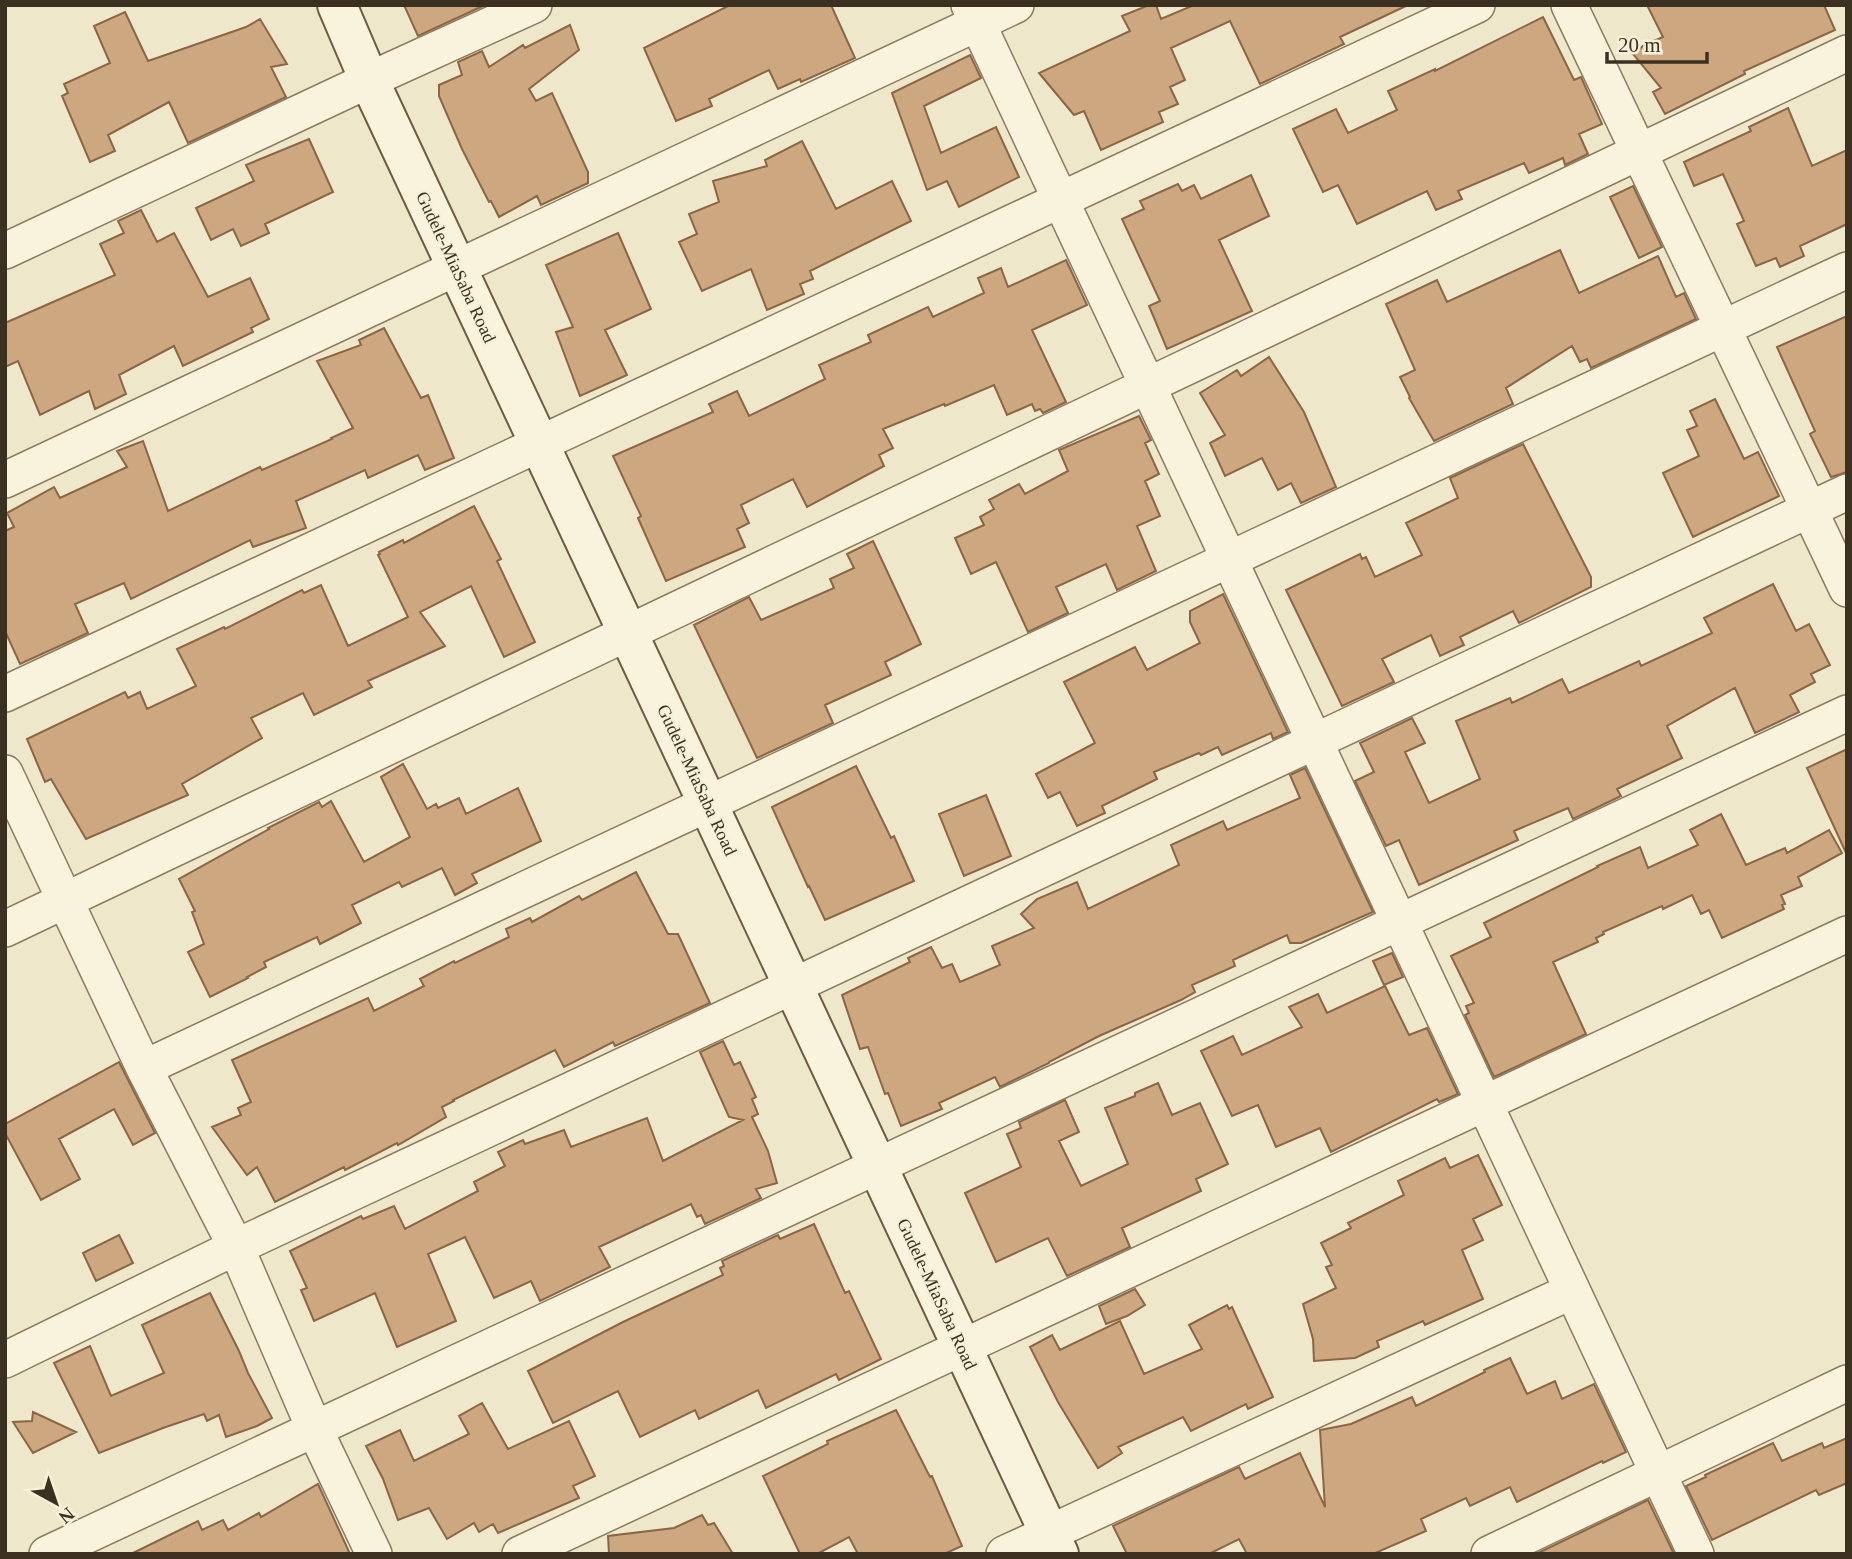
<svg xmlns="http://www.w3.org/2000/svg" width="1852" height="1559" viewBox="0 0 1852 1559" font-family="Georgia,serif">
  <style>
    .building { fill: #cca780; stroke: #8a6644; stroke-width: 2 }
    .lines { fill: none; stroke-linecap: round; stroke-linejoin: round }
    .street-casing { stroke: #8b7a5e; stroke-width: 38 }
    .secondary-casing { stroke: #6d5b41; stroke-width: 42 }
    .street { stroke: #f9f3dd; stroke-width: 35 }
    .secondary { stroke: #f9f3dd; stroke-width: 38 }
    .labels { text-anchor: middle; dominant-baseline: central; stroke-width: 5; stroke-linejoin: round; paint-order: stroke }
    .street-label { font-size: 18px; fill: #3c3121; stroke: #f6f0d9 }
  </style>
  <rect width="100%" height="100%" fill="#eee7ca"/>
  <!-- building -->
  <path class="building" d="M404,5H485L418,36Z
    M730,5H831L855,58L801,82L800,79L778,89L769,70L709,99L712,106L676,121L644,48Z
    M1149,5H1156L1161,19L1194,5H1408L1340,37L1344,44L1260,84L1230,21L1171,48L1185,80L1170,87L1178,104L1159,112L1163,122L1101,150L1084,111L1074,115L1039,73L1130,31L1122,16Z
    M1647,5H1824L1835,30L1744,71L1745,74L1665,114L1653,92L1661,88L1633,54L1644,45L1663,37Z
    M125,12L148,61L246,27L260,19L287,64L271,67L286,97L188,143L169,102L108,135L115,151L90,162L62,96L68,93L64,84L110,63L94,26Z
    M1543,17L1574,80L1581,77L1602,124L1579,134L1588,154L1565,165L1563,158L1529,173L1524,163L1458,191L1462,199L1436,210L1427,191L1357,224L1338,185L1323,192L1293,129L1336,109L1348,133L1397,110L1388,91L1435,69V71Z
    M570,25L579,50L529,89L536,101L552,93L588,172V183L541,205L537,196L499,217L491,201L489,202L462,149L439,96V85L462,75L458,62L482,51L489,67L523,45L525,48Z
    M970,55L981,78L924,106L941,153L996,127L1019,177L959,207L947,181L927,190L892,93Z
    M1788,108L1812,166L1847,150V224L1800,246L1804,256L1780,267L1776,258L1756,266L1737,224L1744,221L1723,174L1694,186L1684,162L1751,131L1749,127Z
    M309,139L333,192L265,224L269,233L241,246L233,229L211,240L196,208L254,181L246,165Z
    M802,141L836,209L892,181L911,221L810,271L813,279L800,284L804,294L767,310L751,269L702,291L679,242L697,234L689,214L719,202L713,181L767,166L765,160Z
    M1251,175L1269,216L1219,240L1252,311L1167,349L1149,306L1160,301L1122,219L1144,209L1140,201L1178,184L1182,191L1194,185L1201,199Z
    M1633,186L1662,247L1639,258L1610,197Z
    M141,210L157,242L174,233L208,297L250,278L269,319L251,328L253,332L183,366L174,346L119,375L126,394L95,409L89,391L40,415L18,361L5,367V323L115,275L100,244L124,233L118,221Z
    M618,233L651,309L605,330L627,375L580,396L556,332L573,327L546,265Z
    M1560,250L1579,293L1658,256L1676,297L1684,293L1696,319L1591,368L1587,359L1580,362L1572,346L1506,388L1513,404L1434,441L1409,398L1410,397L1400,377L1415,370L1386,304L1437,280L1447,302Z
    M1066,260L1087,305L1032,330L1066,402L1043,413L1040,409L1035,411L1032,404L1007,415L994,385L945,406L944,404L883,429L893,448L879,455L884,466L807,507L793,479L741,505L749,523L737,529L745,547L666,581L638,518L641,516L613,456L713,412L709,404L737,391L749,416L825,379L819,365L871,342L868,335L928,307L933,317L984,293L978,278L1001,268L1008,287Z
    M1847,316V472L1831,477L1810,434L1815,431L1777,347Z
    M384,328L421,398L428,395L454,458L425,470L418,455L368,478L365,470L296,501L306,528L253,547L250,540L131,599L124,583L75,604L88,633L20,664L5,631V531L14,527L7,513L54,487L60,498L127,467L117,451L143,441L168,511L260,467L262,470L332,439L331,438L353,428L317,361L361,345L359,340Z
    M1269,357L1304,412L1336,487L1301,503L1291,483L1278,490L1262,458L1225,476L1210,443L1225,435L1200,393L1237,370L1241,376Z
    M1715,399L1744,459L1758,452L1779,496L1693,537L1663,473L1699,456L1687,430L1697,426L1690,411Z
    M1139,416L1151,440L1145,443L1159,474L1145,481L1160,516L1137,526L1156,571L1117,590L1106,564L1056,587L1068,613L1028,632L996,562L971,574L955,538L984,525L980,517L994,509L989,500L1019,484L1025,494L1068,471L1059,450Z
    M1523,444L1591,577V587L1519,623L1513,611L1460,637L1464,645L1440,656L1431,635L1382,659L1394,682L1342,706L1286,590L1360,554L1362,559L1366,557L1375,577L1422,555L1406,523L1458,498L1450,478Z
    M474,506L501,559L497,561L535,642L504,657L471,586L420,612L445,646L368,681L372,687L314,715L303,693L251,718L262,738L182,784L188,795L86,839L51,779L45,782L27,739L125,692L128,698L140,692L147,709L196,686L177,649L224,627L225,629L302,590L304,593L321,585L348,646L408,617L378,555L380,554L379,552L403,540L404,543Z
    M873,541L921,644L885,662L891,675L825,705L833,723L757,758L694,625L749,597L761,620L834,588L830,579L854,568L847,554Z
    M1773,584L1796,631L1809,624L1830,665L1811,674L1815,682L1790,695L1799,712L1755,733L1735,688L1667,726L1682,758L1617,789L1621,796L1573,819L1568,808L1514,831L1518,840L1419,885L1399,840L1386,846L1355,781L1374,772L1360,743L1412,718L1425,743L1405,752L1429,803L1480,779L1456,721L1510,698L1512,703L1562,679L1569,693L1639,661L1641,666L1712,633L1704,618Z
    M1223,594L1288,732L1273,739L1271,733L1222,755L1218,747L1201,755L1199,753L1154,772L1157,779L1102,806L1105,813L1077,826L1060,792L1048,798L1036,774L1095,743L1064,682L1135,647L1147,670L1200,643L1190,622V611Z
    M1847,749V855L1807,768Z
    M403,764L427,809L436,804L438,808L459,798L466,814L518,788L541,841L472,874L477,883L455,895L442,868L402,887L399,882L352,905L361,923L320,944L317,937L264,962L266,967L247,977L248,978L210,997L188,952L204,944L192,912L195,911L179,879L269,829L268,828L319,802L322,807L331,801L364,862L410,837L381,777Z
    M856,766L891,838L894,836L914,881L825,920L809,886L808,887L772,807Z
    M1305,768L1373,912L1301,943H1290L1287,935L1233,960L1235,966L1192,985L1195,992L1181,1000L1099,1036L1049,1062V1063L1000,1087L995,1077L939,1103L942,1109L901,1126L888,1093L885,1094L868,1047L860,1049L842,995L910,962L908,958L931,947L942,968L952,964L960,982L1000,965L992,946L1034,928L1021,914L1037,899L1077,882L1088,909L1179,865L1171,845L1223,821L1227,830L1300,798L1290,775Z
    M986,795L1011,856L964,876L939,814Z
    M1721,814L1746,865L1785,848L1787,853L1829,830L1842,853L1798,877L1802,886L1781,895L1785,904L1782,905L1784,909L1722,938L1709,910L1701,914L1692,895L1663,909L1662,906L1603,932L1604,934L1596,938L1598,942L1553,962L1586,1034L1494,1077L1465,1015L1469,1013L1466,1006L1474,1003L1451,956L1491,937L1484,923L1598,867L1597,866L1640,847L1648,868L1698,845L1690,830Z
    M636,872L668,934H678L710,1003L615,1046L613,1042L564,1067L555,1050L453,1100L454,1101L442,1107L446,1117L398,1145L397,1143L345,1170L344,1167L275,1202L257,1167L247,1175L212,1127L241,1115L238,1108L251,1102L232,1060L368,998L374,1011L424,986L420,979L454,961L455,963L509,937L506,929L530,918L532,922L579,896L582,900Z
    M1392,953L1403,977L1384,985L1373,961Z
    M1385,986L1409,1035L1427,1028L1458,1094L1439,1102L1437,1099L1331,1152L1320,1128L1276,1147L1258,1105L1232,1116L1201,1051L1233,1036L1242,1055L1302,1027L1289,1007L1318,994L1327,1013Z
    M723,1041L734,1065L740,1062L756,1097L752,1099L758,1114L752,1117L768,1151L777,1183L756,1189L761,1198L705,1224L701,1215L697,1217L691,1204L599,1247L610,1267L540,1301L531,1281L494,1298L465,1237L428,1254L456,1321L397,1347L375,1293L314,1321L301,1290L307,1288L290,1251L361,1216L363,1219L394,1206L405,1229L478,1191L474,1182L505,1166L498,1152L523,1140L525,1144L564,1130L571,1147L647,1118L663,1161L743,1120L729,1117L700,1052Z
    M119,1062L155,1133L133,1145L114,1109L59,1139L80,1179L41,1200L5,1133V1124Z
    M1158,1083L1172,1115L1200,1103L1228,1164L1196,1179L1201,1191L1122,1228L1130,1247L1067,1276L1048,1238L996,1262L965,1193L1021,1167L1007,1134L1021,1128L1019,1122L1065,1100L1079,1132L1059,1141L1081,1186L1128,1164L1105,1108L1135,1096V1093Z
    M1478,1155L1502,1205L1473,1219L1483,1240L1462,1250L1483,1299L1425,1325L1423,1321L1377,1341L1379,1347L1355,1358L1314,1361L1313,1339L1303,1304L1336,1288L1326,1267L1332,1265L1321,1243L1351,1228L1348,1223L1404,1195L1398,1181L1445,1158L1450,1168Z
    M814,1224L845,1293L849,1291L881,1359L839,1380L836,1374L766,1408L758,1390L699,1419L695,1410L640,1437L618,1391L553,1423L528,1371L623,1322L723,1275L720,1268L724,1266L722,1261L778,1235L780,1239Z
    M119,1235L133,1263L96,1281L83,1253Z
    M1135,1289L1145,1305L1127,1316L1106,1324L1099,1306Z
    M210,1293L239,1351L248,1373L272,1418L257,1426L226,1437L219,1415L207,1421L204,1414L163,1428L99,1453L54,1363L90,1346L111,1396L164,1373L142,1325Z
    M1227,1305L1229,1309L1232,1307L1273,1397L1248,1409L1246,1404L1191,1431L1183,1417L1118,1447L1122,1453L1098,1468L1058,1402L1030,1347L1052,1335L1060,1350L1120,1321L1144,1374L1202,1349L1189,1325Z
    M1510,1358L1527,1394L1555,1381L1562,1399L1594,1384L1626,1452L1603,1463L1602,1461L1517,1502L1510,1487L1470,1506L1466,1498L1421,1519L1426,1531L1373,1554H1247L1239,1539L1209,1554H1127L1113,1526L1239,1467L1245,1479L1300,1453L1325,1507L1320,1430L1351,1424L1412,1397L1416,1406L1485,1372L1484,1370Z
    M482,1403L508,1449L569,1421L595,1476L573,1486L579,1498L498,1533L493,1524L479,1532L474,1523L447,1539L429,1508L398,1520L383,1479L366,1446L400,1430L414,1461L469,1434L459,1416Z
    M896,1410L930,1477L932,1476L962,1546L944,1554H858L849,1537L817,1554H800L763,1476L828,1444L827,1441Z
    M33,1412L76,1432L33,1453L13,1422L32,1421Z
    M1847,1438V1483L1819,1495L1816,1490L1712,1540L1686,1486L1706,1477L1705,1475L1773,1443L1782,1461L1822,1443L1824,1448Z
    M318,1484L350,1554H131L198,1521L202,1530L223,1520L228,1530L259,1513L261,1517Z
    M1648,1500L1674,1554H1536Z
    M702,1515L708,1525L714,1523L733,1554H609L608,1536L674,1528Z"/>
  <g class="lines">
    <defs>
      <path id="street" d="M969,5L1696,1554
        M1569,5L1847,589
        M5,251L369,80L534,5
        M5,480L1016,5
        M5,694L1477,5
        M5,773L144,1068L236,1247L314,1428L374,1554
        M5,929L1847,53
        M144,1068L1847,270
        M5,1360L236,1247L1847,492
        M47,1554L1847,713
        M520,1554L1847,934
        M1004,1554L1572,1291
        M1489,1554L1847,1383"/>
      <path id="secondary" d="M337,5L369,80L1059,1554"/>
    </defs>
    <!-- street casing -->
    <use href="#street" class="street-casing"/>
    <!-- secondary casing -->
    <use href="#secondary" class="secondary-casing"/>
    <!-- street -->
    <use href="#street" class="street"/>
    <!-- secondary -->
    <use href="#secondary" class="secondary"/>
  </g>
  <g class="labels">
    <!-- street labels -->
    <g class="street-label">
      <text transform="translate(456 267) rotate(65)">Gudele-MiaSaba Road</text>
      <text transform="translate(697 780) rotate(65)">Gudele-MiaSaba Road</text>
      <text transform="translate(937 1294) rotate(65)">Gudele-MiaSaba Road</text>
    </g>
  </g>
  <!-- border -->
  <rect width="1852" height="1559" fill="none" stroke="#3c3121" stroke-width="14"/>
  <!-- north arrow -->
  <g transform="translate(56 1503) rotate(140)" stroke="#f6f0d9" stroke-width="5" paint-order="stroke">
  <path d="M0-5L12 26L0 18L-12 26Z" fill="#3c3121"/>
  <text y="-10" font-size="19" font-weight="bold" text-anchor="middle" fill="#3c3121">N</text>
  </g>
  <!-- scale -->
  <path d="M1607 52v10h100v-10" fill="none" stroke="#3c3121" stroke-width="3.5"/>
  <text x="1618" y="52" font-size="21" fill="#3c3121" stroke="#f6f0d9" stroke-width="5" paint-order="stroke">20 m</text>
</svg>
